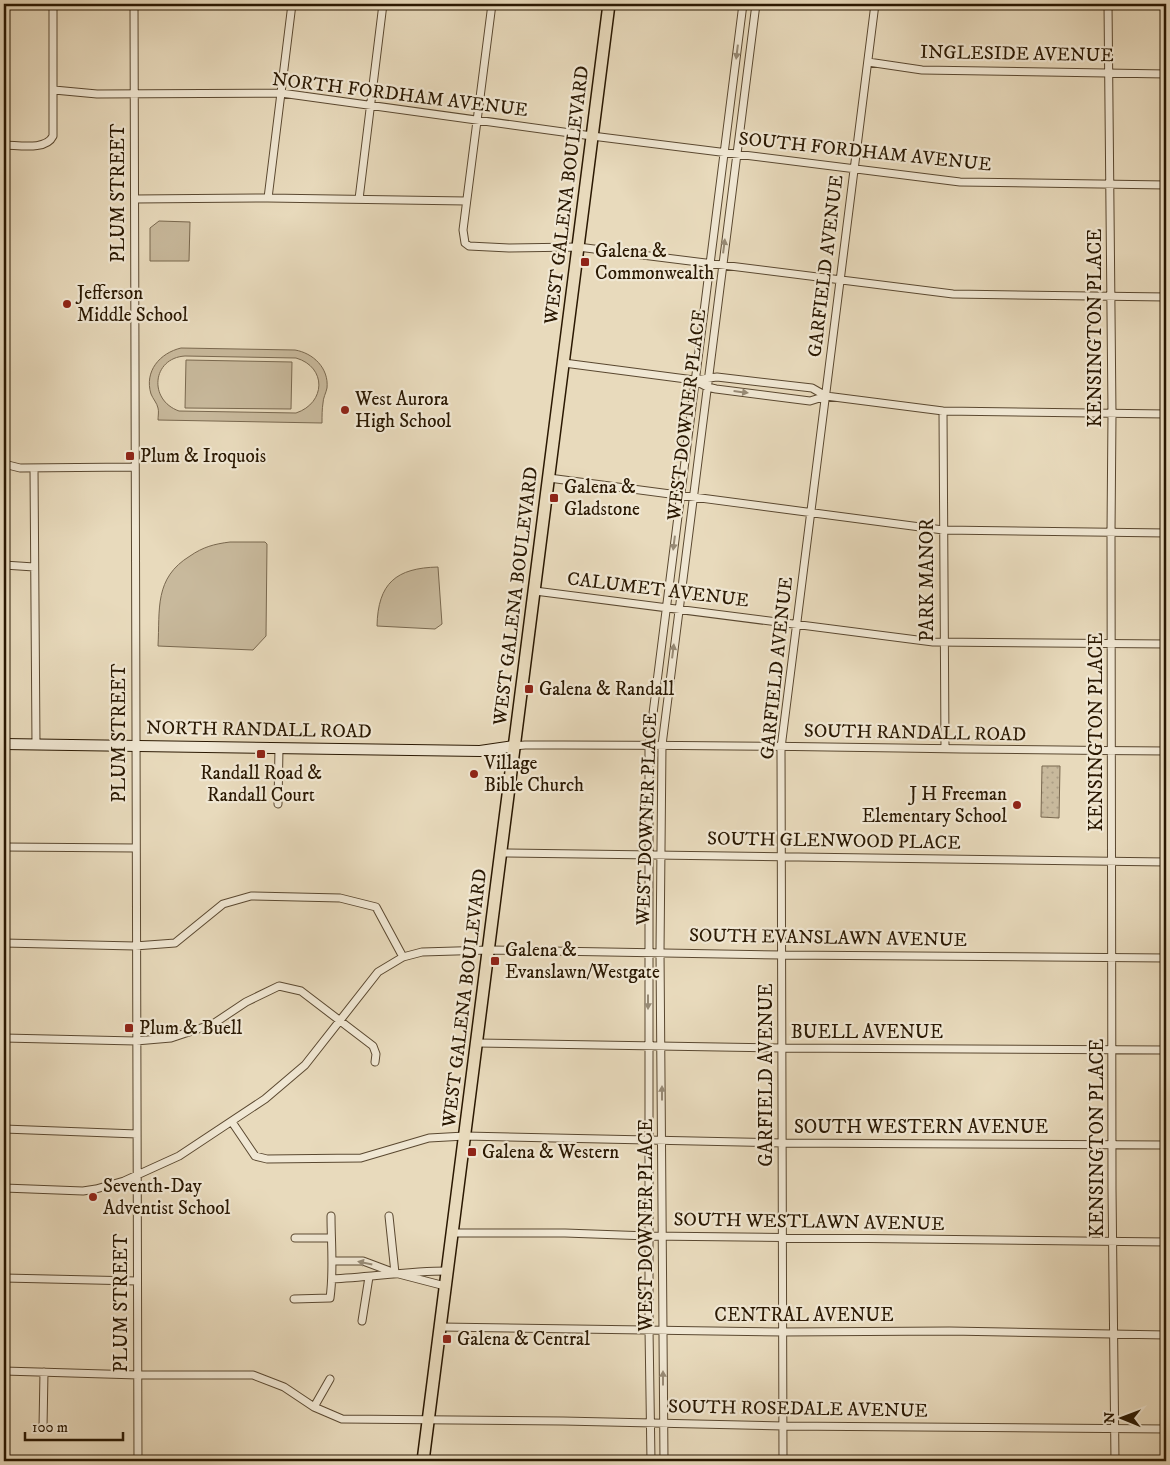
<svg xmlns="http://www.w3.org/2000/svg" width="1170" height="1465" viewBox="0 0 1170 1465" font-family="'IM FELL DW Pica',serif">
  <style>
    .green { fill: #c8b99c; stroke: #79684f; fill-rule: evenodd }
    .park { fill: url(#park-dots); stroke: #79684f }
    .lines { fill: none; stroke-linecap: round; stroke-linejoin: round }
    .minor-casing { stroke: #5a4830; stroke-width: 9 }
    .secondary-casing { stroke: #2a1802; stroke-width: 12 }
    .primary-casing { stroke: #2a1802; stroke-width: 14 }
    .minor { stroke: #f0e7d3; stroke-width: 7 }
    .secondary { stroke: #f0e7d3; stroke-width: 10 }
    .primary { stroke: #e8dabc; stroke-width: 11 }
    .oneway { fill: #978a75 }
    .poi-dot { fill: #8f2418; stroke: #f0e7d3; stroke-width: 2 }
    .labels { text-anchor: middle; dominant-baseline: central; stroke-width: 4.5; stroke-linejoin: round; paint-order: stroke }
    .street-label { font-size: 19px; fill: #2a1802; stroke: #f0e7d3 }
    .poi-label { font-size: 19px; fill: #2a1802; stroke: #f0e7d3; text-anchor: start }
  </style>
  <defs>
    <pattern id="park-dots" width="8" height="8" patternUnits="userSpaceOnUse" patternTransform="scale(1.25)"><rect width="8" height="8" fill="#c8b99c"/><path d="M2 2h.1M6 6h.1" fill="none" stroke="#ac9e85" stroke-width="1.8" stroke-linecap="round"/></pattern>
  </defs>
  <rect width="100%" height="100%" fill="#e8dabc"/>
  <filter id="stains"><feTurbulence type="fractalNoise" baseFrequency=".004" numOctaves="4"/><feColorMatrix values="0 0 0 0 .2 0 0 0 0 .09 0 0 0 0 .02 0 0 0 .5 -.17"/></filter>
  <radialGradient id="worn" r=".72"><stop offset=".6" stop-color="#630" stop-opacity="0"/><stop offset="1" stop-color="#630" stop-opacity=".3"/></radialGradient>
  <!-- green -->
  <path class="green" d="M159,221L190,222L189,261H150V228Z
    M181,348L295,350C313,353 329,368 327,388C326,393 323,398 323,403C322,409 322,416 322,423L158,420C158,417 159,411 158,408C157,403 153,399 151,394C144,371 160,353 181,348ZM185,356L296,358C327,367 326,403 296,413L179,411C148,400 152,358 185,356Z
    M186,360L292,362L291,409L185,408Z
    M230,542H265L267,544L266,636L253,650L158,646C160,609 154,578 190,556C203,547 214,544 230,542Z
    M438,567L442,624L435,629L377,626C378,583 396,568 438,567Z"/>
  <!-- park -->
  <path class="park" d="M1042,766H1060L1059,818L1041,817Z"/>
  <g class="lines">
    <defs>
      <path id="minor" d="M134,4L138,1461
        M492,4L463,230L465,243L469,246L509,248L578,247L953,294L1166,297
        M1108,4L1112,414L1111,532L1112,1189L1115,1461
        M868,62L922,70L1166,74
        M54,90L97,94L281,93L592,136L960,182L1166,185
        M4,145C18,145 46,151 53,136V4
        M268,198L292,4
        M135,199L268,198L466,201
        M359,199L383,4
        M564,363L694,380L717,377L812,388L826,396
        M694,380L707,387L716,389L810,401L826,396L943,411L1166,414
        M943,411L945,748
        M4,464L20,468L135,467
        M34,468L36,744
        M549,478L943,530L1166,533
        M4,565L34,567
        M535,591L933,642L1166,644
        M514,746L525,745C739,744 952,750 1166,751
        M278,804L279,748
        M4,847L136,848
        M501,853L1166,862
        M4,943L135,946L175,943L223,904L251,896L340,898L376,907L403,957
        M4,1038L136,1041L171,1038L213,1024L246,1002L279,986L301,991L373,1046L376,1054L375,1062
        M477,1043L782,1048L1166,1050
        M232,1122L255,1156L267,1159L361,1158L429,1138L465,1136L782,1143L1166,1145
        M4,1129L137,1134
        M4,1188L83,1191L96,1189L124,1181L179,1156L265,1099L305,1065L378,972L403,957L422,952L489,950L782,955L1166,958
        M389,1216L395,1273
        M452,1233H565L649,1236L1166,1242
        M295,1238H331
        M333,1261H363L395,1273L445,1286
        M4,1278L137,1281
        M332,1279C371,1277 409,1271 447,1271
        M294,1299L330,1298C334,1270 331,1244 331,1216
        M362,1321L369,1277
        M441,1327L783,1332L950,1331L1166,1335
        M4,1371L138,1375H253L284,1387L314,1407L342,1419L563,1421L783,1426L1166,1429
        M314,1407L330,1379
        M43,1427L44,1372
        M651,1461L649,1329V745L743,4
        M664,1461L660,952L662,745L756,4
        M783,1461L781,748L875,4"/>
      <path id="secondary" d="M4,744L480,751L514,746"/>
      <path id="primary" d="M423,1461L609,4"/>
    </defs>
    <!-- minor casing -->
    <use href="#minor" class="minor-casing"/>
    <!-- secondary casing -->
    <use href="#secondary" class="secondary-casing"/>
    <!-- primary casing -->
    <use href="#primary" class="primary-casing"/>
    <!-- minor -->
    <use href="#minor" class="minor"/>
    <!-- secondary -->
    <use href="#secondary" class="secondary"/>
    <!-- primary -->
    <use href="#primary" class="primary"/>
  </g>
  <!-- one-way arrows -->
  <defs><path id="oneway-solid" d="M-6-.8H1V-3.2L6.5 0L1 3.2V.8H-6Z" transform="scale(1.25)"/></defs>
  <g class="oneway">
    <use href="#oneway-solid" transform="translate(737 52) rotate(97)"/>
    <use href="#oneway-solid" transform="translate(724 246) rotate(-83)"/>
    <use href="#oneway-solid" transform="translate(741 392) rotate(7)"/>
    <use href="#oneway-solid" transform="translate(674 543) rotate(97)"/>
    <use href="#oneway-solid" transform="translate(673 651) rotate(-83)"/>
    <use href="#oneway-solid" transform="translate(648 1002) rotate(90)"/>
    <use href="#oneway-solid" transform="translate(662 1093) rotate(-90)"/>
    <use href="#oneway-solid" transform="translate(365 1263) rotate(-168)"/>
    <use href="#oneway-solid" transform="translate(663 1378) rotate(-90)"/>
  </g>
  <!-- markers -->
  <g class="poi-dot">
    <rect x="580" y="257" width="10" height="10" rx="2.5"/>
    <circle cx="67" cy="304" r="5"/>
    <circle cx="345" cy="410" r="5"/>
    <rect x="125" y="451" width="10" height="10" rx="2.5"/>
    <rect x="549" y="493" width="10" height="10" rx="2.5"/>
    <rect x="524" y="684" width="10" height="10" rx="2.5"/>
    <rect x="256" y="749" width="10" height="10" rx="2.5"/>
    <circle cx="474" cy="774" r="5"/>
    <circle cx="1017" cy="805" r="5"/>
    <rect x="490" y="956" width="10" height="10" rx="2.5"/>
    <rect x="124" y="1023" width="10" height="10" rx="2.5"/>
    <rect x="467" y="1147" width="10" height="10" rx="2.5"/>
    <circle cx="93" cy="1197" r="5"/>
    <rect x="442" y="1334" width="10" height="10" rx="2.5"/>
  </g>
  <g class="labels">
    <!-- street labels -->
    <g class="street-label">
      <text transform="translate(1017 54) rotate(1)">INGLESIDE AVENUE</text>
      <text transform="translate(400 95) rotate(7)">NORTH FORDHAM AVENUE</text>
      <text transform="translate(865 152) rotate(6)">SOUTH FORDHAM AVENUE</text>
      <text transform="translate(118 193) rotate(-90)">PLUM STREET</text>
      <text transform="translate(567 195) rotate(-83)">WEST GALENA BOULEVARD</text>
      <text transform="translate(826 266) rotate(-83)">GARFIELD AVENUE</text>
      <text transform="translate(1095 328) rotate(-90)">KENSINGTON PLACE</text>
      <text transform="translate(687 415) rotate(-83)">WEST DOWNER PLACE</text>
      <text transform="translate(927 580) rotate(-90)">PARK MANOR</text>
      <text transform="translate(658 590) rotate(7)">CALUMET AVENUE</text>
      <text transform="translate(516 596) rotate(-83)">WEST GALENA BOULEVARD</text>
      <text transform="translate(777 668) rotate(-84)">GARFIELD AVENUE</text>
      <text transform="translate(259 730) rotate(1)">NORTH RANDALL ROAD</text>
      <text transform="translate(1096 732) rotate(-90)">KENSINGTON PLACE</text>
      <text transform="translate(119 733) rotate(-90)">PLUM STREET</text>
      <text transform="translate(915 733) rotate(1)">SOUTH RANDALL ROAD</text>
      <text transform="translate(647 819) rotate(-88)">WEST DOWNER PLACE</text>
      <text transform="translate(834 841) rotate(1)">SOUTH GLENWOOD PLACE</text>
      <text transform="translate(828 938) rotate(1)">SOUTH EVANSLAWN AVENUE</text>
      <text transform="translate(465 998) rotate(-83)">WEST GALENA BOULEVARD</text>
      <text x="867" y="1032">BUELL AVENUE</text>
      <text transform="translate(766 1075) rotate(-90)">GARFIELD AVENUE</text>
      <text x="921" y="1127">SOUTH WESTERN AVENUE</text>
      <text transform="translate(1097 1138) rotate(-90)">KENSINGTON PLACE</text>
      <text transform="translate(809 1222) rotate(1)">SOUTH WESTLAWN AVENUE</text>
      <text transform="translate(646 1225) rotate(-90)">WEST DOWNER PLACE</text>
      <text transform="translate(121 1303) rotate(-90)">PLUM STREET</text>
      <text x="804" y="1315">CENTRAL AVENUE</text>
      <text transform="translate(798 1409) rotate(1)">SOUTH ROSEDALE AVENUE</text>
    </g>
    <!-- poi labels -->
    <g class="poi-label">
      <text x="595" y="251">Galena &amp;<tspan x="595" dy="22">Commonwealth</tspan></text>
      <text x="77" y="293">Jefferson<tspan x="77" dy="22">Middle School</tspan></text>
      <text x="355" y="399">West Aurora<tspan x="355" dy="22">High School</tspan></text>
      <text x="140" y="456">Plum &amp; Iroquois</text>
      <text x="564" y="487">Galena &amp;<tspan x="564" dy="22">Gladstone</tspan></text>
      <text x="539" y="689">Galena &amp; Randall</text>
      <text x="484" y="763">Village<tspan x="484" dy="22">Bible Church</tspan></text>
      <text x="261" y="773" text-anchor="middle">Randall Road &amp;<tspan x="261" dy="22">Randall Court</tspan></text>
      <text x="1007" y="794" text-anchor="end">J H Freeman<tspan x="1007" dy="22">Elementary School</tspan></text>
      <text x="505" y="950">Galena &amp;<tspan x="505" dy="22">Evanslawn/Westgate</tspan></text>
      <text x="139" y="1028">Plum &amp; Buell</text>
      <text x="482" y="1152">Galena &amp; Western</text>
      <text x="103" y="1186">Seventh-Day<tspan x="103" dy="22">Adventist School</tspan></text>
      <text x="457" y="1339">Galena &amp; Central</text>
    </g>
  </g>
  <!-- margin -->
  <rect width="1170" height="1465" fill="none" stroke="#e8dabc" stroke-width="20"/>
  <rect x="5" y="5" width="1160" height="1455" fill="none" stroke="#2a1802" stroke-width="2.5"/>
  <rect x="10" y="10" width="1150" height="1445" fill="none" stroke="#2a1802"/>
  <!-- north arrow -->
  <g transform="translate(1122 1418) rotate(271)" stroke="#f0e7d3" stroke-width="4" paint-order="stroke">
  <path d="M0-4L9 19L0 12L-9 19Z" fill="#2a1802"/>
  <text y="-8" font-size="14" font-weight="bold" text-anchor="middle" fill="#2a1802">N</text>
  </g>
  <!-- scale -->
  <path d="M25 1432v8h98v-8" fill="none" stroke="#2a1802" stroke-width="2.5"/>
  <text x="32" y="1432" font-size="15" fill="#2a1802" stroke="#f0e7d3" stroke-width="4" paint-order="stroke">100 m</text>
  <rect width="100%" height="100%" filter="url(#stains)"/>
  <rect width="100%" height="100%" fill="url(#worn)"/>
</svg>
